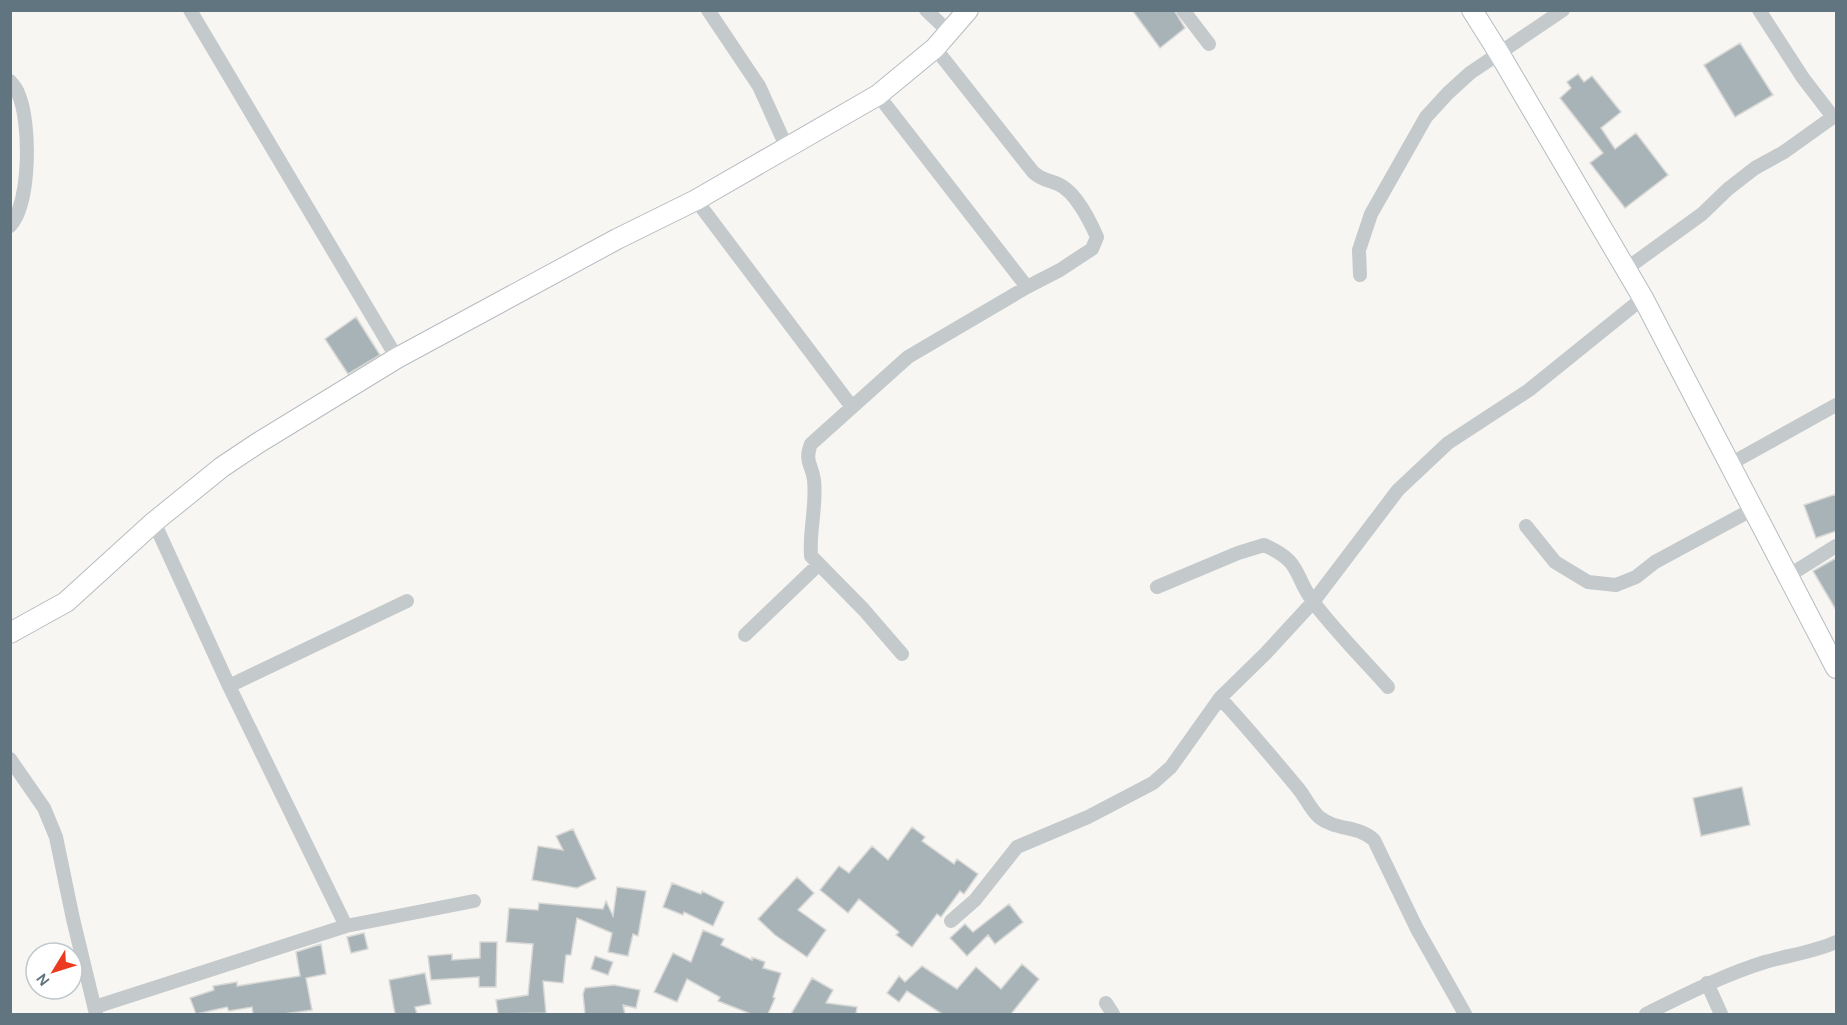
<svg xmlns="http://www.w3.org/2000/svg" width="1847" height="1025" viewBox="0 0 1847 1025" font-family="Karla,sans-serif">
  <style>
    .building { fill: #a8b3b7; stroke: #d8d8d6; stroke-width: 1.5 }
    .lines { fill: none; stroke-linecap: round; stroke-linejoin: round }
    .secondary-casing { stroke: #b6bcc0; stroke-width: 22 }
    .street { stroke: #c4c9cb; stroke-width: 14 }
    .secondary { stroke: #fff; stroke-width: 20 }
  </style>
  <rect width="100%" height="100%" fill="#f7f6f3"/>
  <!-- building -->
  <path class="building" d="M1132,10H1174L1185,28L1160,48Z
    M1740,43L1773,95L1735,117L1704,65Z
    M1578,74L1584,82L1592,76L1621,112L1601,128L1615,149L1636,133L1668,175L1625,208L1590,163L1603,153L1560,98L1571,88L1567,82Z
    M356,317L380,355L348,374L325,339Z
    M1836,494V531L1816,538L1804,505Z
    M1836,558V610L1813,571Z
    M1742,787L1750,825L1701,836L1693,798Z
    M912,827L925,837L922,841L954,864L957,859L978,874L964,894L960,891L941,917L937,914L912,947L896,935L899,932L859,899L848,913L820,890L839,866L849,873L872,846L888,860Z
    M573,829L596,879L577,888L532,880L538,846L563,850L556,836Z
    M797,877L814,893L798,910L826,930L807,957L775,935L758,919Z
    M672,883L701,894L702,891L724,902L713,926L684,912L683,915L663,907Z
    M617,887L646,891L638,936L633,934L628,956L608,952L612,933L577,918L571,955H566L563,983L543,981L546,1013L498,1014L496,1000L528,995L533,944L506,942L509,908L538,910L539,903L603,909L606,901L613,916Z
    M1009,904L1023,922L995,944L988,935L967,956L950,938L965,924L973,932Z
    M703,930L724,939L721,945L752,960V957L765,962L763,968L781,973L773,997L775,998L768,1014H751L718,1001L720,997L687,979L677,1002L654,992L673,953L691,962Z
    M364,933L368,949L351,953L347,937Z
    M480,942H497L496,987H479V977L431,980L428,956L452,954V960L480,958Z
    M321,944L326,974L306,978L312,1010L284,1014H253L252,1007L229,1011L227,1007L196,1014L190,998L214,990L213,986L237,982V986L300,976L296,952Z
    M595,956L613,962L608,975L591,969Z
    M1022,964L1039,979L1011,1014H942L907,991L899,1002L887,993L899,976L905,982L922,966L957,989L976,967L1001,989Z
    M425,973L431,1004L415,1007L417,1014H395L389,980Z
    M812,978L833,990L826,1003L857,1007L856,1014H791Z
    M614,985L640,990L636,1008L623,1005L625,1014H585L583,994L585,988Z"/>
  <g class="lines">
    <defs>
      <path id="secondary" d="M1472,10L1499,53L1643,298L1836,668
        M10,633L66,602L154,522L222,467L258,443L397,358L617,239L696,200L878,95L935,48L968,10"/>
    </defs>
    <!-- secondary casing -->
    <use href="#secondary" class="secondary-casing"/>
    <!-- street -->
    <path class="street" d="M190,10L397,358
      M708,10L759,86L787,148
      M926,10L949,32
      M1183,10L1209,44
      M10,81C13,85 17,89 18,93C31,121 31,203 10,226
      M878,95L1027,287
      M696,200L852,407
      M1626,269L1702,214L1728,189L1755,168L1784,152L1833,117L1803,78L1759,10
      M1360,275L1359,250L1371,214L1426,117L1448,93L1470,73L1563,10
      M1730,464L1836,405
      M154,522L229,686L346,926
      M1526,526L1555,562L1588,582L1616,585L1636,577L1655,562L1753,509
      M1788,576L1836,546
      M1157,587L1238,553L1264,545C1303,562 1293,575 1314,603C1337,633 1364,660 1388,687
      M745,635L818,565
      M902,654L864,610L811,556C809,530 817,505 814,480C812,464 804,462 811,444L908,357L1027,287L1060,270L1092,249L1097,237C1090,221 1075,191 1058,184C1049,180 1041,180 1033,172L935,48
      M229,686L407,601
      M1220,698C1247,727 1272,757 1297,787C1305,796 1310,809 1319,817C1336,831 1358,825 1374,840L1417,929L1465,1014
      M10,759L44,808L56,837L73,919L96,1014
      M951,921L975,900L1017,847L1088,817L1153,783L1171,767L1220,698L1266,653L1313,602L1398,490L1448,443L1529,390L1643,298
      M1707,983L1721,1014
      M1106,1003L1113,1014
      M95,1007L346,926L474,901
      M1646,1014C1685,995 1723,975 1765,962C1789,955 1814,952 1836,942"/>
    <!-- secondary -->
    <use href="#secondary" class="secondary"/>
  </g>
  <!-- border -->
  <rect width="1847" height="1025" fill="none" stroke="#607580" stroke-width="24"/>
  <!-- north arrow -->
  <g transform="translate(54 971) rotate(232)"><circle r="28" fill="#ffffff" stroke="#bfc8cc" stroke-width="1.5"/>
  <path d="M0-4.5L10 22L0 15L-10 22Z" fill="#eb3a1f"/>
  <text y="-9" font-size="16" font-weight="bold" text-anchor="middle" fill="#607580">N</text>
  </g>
</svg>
